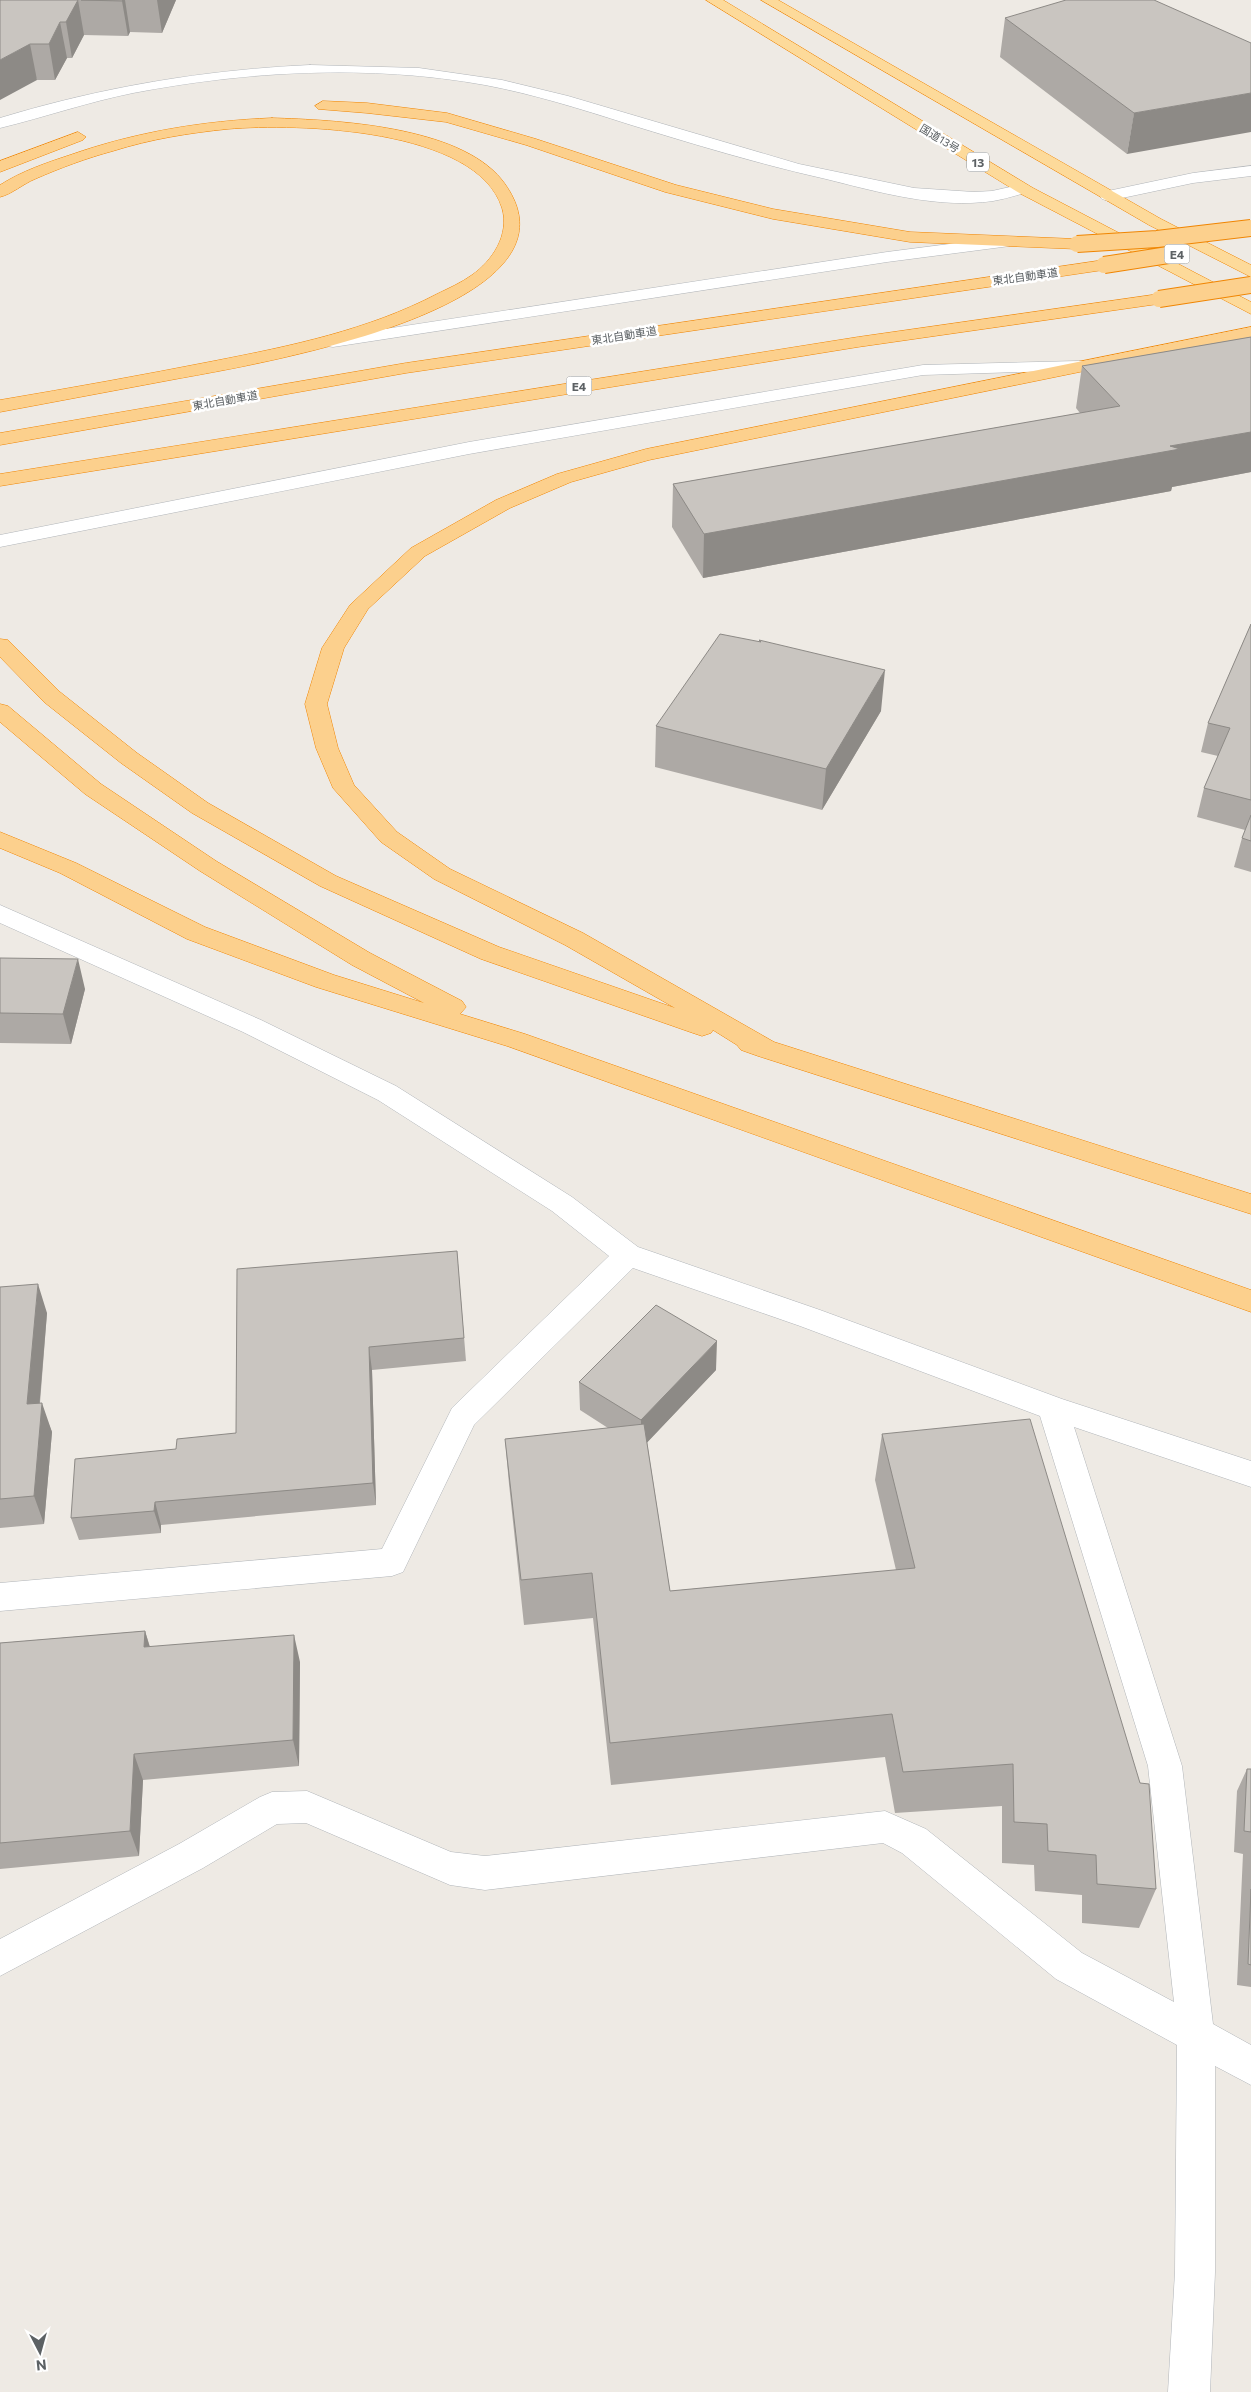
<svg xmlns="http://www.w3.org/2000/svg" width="1251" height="2392" viewBox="0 0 1251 2392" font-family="Commissioner,'Noto Sans JP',sans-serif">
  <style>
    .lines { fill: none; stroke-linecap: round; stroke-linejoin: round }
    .service-casing { stroke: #b1b5b9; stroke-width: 1 }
    .minor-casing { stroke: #b1b5b9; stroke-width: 1 }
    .trunk-casing { stroke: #f08502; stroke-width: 1 }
    .motorway-casing { stroke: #f08502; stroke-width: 1 }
    .service { fill: #fff; fill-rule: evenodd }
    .minor { fill: #fff; fill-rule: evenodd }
    .trunk { fill: #fdda9a; fill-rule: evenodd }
    .motorway { fill: #fcd08d; fill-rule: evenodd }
    .motorway-bridge-casing { stroke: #f08502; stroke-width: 18; stroke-linecap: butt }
    .motorway-bridge { stroke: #fcd08d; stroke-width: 16 }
    .wall { fill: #ada9a5 }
    .shaded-wall { fill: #8d8a86 }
    .building { fill: #c9c5c0; stroke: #8d8a86 }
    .labels { text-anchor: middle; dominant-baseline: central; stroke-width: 5; stroke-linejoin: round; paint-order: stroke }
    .far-street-label { font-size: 11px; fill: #5c6164; stroke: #fff }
    .shield { fill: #fff; stroke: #8d9092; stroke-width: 1 }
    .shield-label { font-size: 12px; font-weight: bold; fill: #5c6164 }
  </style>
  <rect width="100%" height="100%" fill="#eeeae4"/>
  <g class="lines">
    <defs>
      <path id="service" d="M1004,237L1010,238L1012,242L1010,246L887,262L333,347L327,346L324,342L327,338L333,337L887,252Z
        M1079,361L1085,362L1088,366L1085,370L923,375L469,454L0,547V535L469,442L923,365Z"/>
      <path id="minor" d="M310,65L419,68L502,80L568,96L799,164L914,188L974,192L992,191L1023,184L1029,186L1031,189L1029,192C1017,195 1005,199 993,201C938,209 878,192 826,179C759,164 693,144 628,124C581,109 533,94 485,85C370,64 247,71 133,93C88,102 45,117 0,128V118C102,87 204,70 310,65Z
        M1251,166V176L1193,183L1108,201L1102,199L1100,196L1102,193L1108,191L1193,173Z
        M0,905L261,1020L396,1086L572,1197L638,1247L820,1310L1062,1399L1251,1461V1487L1074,1427L1182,1766L1213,2024L1251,2045V2085L1215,2066V2272L1210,2392H1168L1175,2272L1177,2045L1056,1979L902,1853L883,1843L485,1890L450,1885L306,1823L277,1824L203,1868L0,1976V1939L179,1844L260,1797L272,1792L307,1791L451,1852L485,1856L885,1811L926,1829L1082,1953L1174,2002L1148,1766L1040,1416L800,1326L633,1268L474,1425L403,1572L392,1576L0,1611V1583L382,1549L452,1408L609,1256L552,1211L378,1100L243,1032L0,923Z"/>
      <path id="trunk" d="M706,0H723L1033,188L1251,302V314L1021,194Z
        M761,0H778L1161,219L1251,265V277L1149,225Z"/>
      <path id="motorway" d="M323,101L367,103L447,113L536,139L676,185L773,209L910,232L1077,239L1083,240L1085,244L1083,248L1077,249L910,242L773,219L665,192L526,145L446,122L367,113L318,109L315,106Z
        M272,118C336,120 459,126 502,180C602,309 246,366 176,379C117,390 59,401 0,412V400C71,388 143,375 214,361C291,346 368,330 437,294C449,288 461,283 472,275C492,261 510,235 502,208C477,128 297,123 228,129C189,133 151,139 113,151C87,158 60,168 35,179C23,184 12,194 0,197V185C22,171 46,163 70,155C136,132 202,121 272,118Z
        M78,132L86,137L83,140L0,172V161Z
        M1104,260L1110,261L1112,265L1110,269L406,373L0,445V433L406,363Z
        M1159,294L1165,295L1168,299L1165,303L858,347L0,486V474L858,337Z
        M1251,327V337L649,460L571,482L510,508L425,556L368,609L344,648L327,704L338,748L354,785L397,832L450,869L583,933L774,1042L1251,1194V1214L758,1056L741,1050L737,1045L713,1030L711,1033L702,1036L693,1033L481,959L320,886L192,813L121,763L44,702L0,657V639L8,640L60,692L137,753L208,803L336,876L499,947L675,1008L565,945L434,879L381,842L333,788L316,748L305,704L322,648L350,605L411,548L496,500L557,474L646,449Z
        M0,704L8,706L101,784L216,861L370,953L462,1001L466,1007L460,1014L525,1034L1251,1290V1312L507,1046L316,987L187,939L60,873L0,848V832L76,863L205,927L334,975L424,1003L352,965L200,871L85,794L0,722Z"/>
    </defs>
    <!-- service casing -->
    <use href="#service" class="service-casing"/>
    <!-- minor casing -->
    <use href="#minor" class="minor-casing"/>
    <!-- trunk casing -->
    <use href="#trunk" class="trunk-casing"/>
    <!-- motorway casing -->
    <use href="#motorway" class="motorway-casing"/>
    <!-- service -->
    <use href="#service" class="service"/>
    <!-- minor -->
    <use href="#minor" class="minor"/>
    <!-- trunk -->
    <use href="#trunk" class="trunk"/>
    <!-- motorway -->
    <use href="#motorway" class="motorway"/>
    <defs>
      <path id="motorway-bridge" d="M1077,244L1157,239L1251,228
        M1104,265L1181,253
        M1159,299L1251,285"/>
    </defs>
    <!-- motorway-bridge casing -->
    <use href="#motorway-bridge" class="motorway-bridge-casing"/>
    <!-- motorway-bridge -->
    <use href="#motorway-bridge" class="motorway-bridge"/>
  </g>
  <!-- wall -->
  <path class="wall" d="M0,0H176L162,33L130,32L128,36L84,35L72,58H67L55,80H37Z
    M1154,0L1127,154L1000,57L1005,18Z
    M1251,337V472L1172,487L1171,491L703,578L672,527L673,484L1080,413L1076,408L1082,366Z
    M1251,624V872L1234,867L1242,838L1245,830L1197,817L1204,788L1218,756L1201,752L1208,723Z
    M759,640L881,711L822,810L655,767L656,726L759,642Z
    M0,958L85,989L71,1044L0,1043Z
    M457,1251L466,1361L372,1370L376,1505L161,1525V1533L79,1540L71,1518L236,1433Z
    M0,1287L47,1313L40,1403L52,1432L44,1524L0,1528Z
    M716,1370L647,1442L670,1591L896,1570L875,1480L882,1434L1156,1889L1139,1928L1082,1923V1895L1035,1891L1034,1865L1002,1863V1806L895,1813L885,1757L611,1785L593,1618L524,1625L509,1484L505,1439L608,1428L580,1410L579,1382Z
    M145,1631L150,1647L300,1662L299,1766L143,1780L139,1856L0,1869V1643Z
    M1247,1769H1251V1987L1237,1985L1243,1854L1234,1852L1237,1791Z"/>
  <!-- shaded-wall -->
  <path class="shaded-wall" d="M78,0L84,35L72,58L66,22Z
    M123,0H125L130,32L128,36L122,1Z
    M157,0H176L162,33Z
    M60,22L67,58L55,80L49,44Z
    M30,44L37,80L0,100V60Z
    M1251,93V132L1127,154L1134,113Z
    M1251,432V472L1172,487L1171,491L703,578L704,534L1170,446Z
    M885,670L881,711L822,810L826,769Z
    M78,959L85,989L71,1044L63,1014Z
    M38,1284L47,1313L37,1433L27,1404Z
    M717,1341L716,1370L641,1449V1420Z
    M369,1347L372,1370L376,1505L373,1483Z
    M42,1403L52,1432L44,1524L34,1496Z
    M155,1502L161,1525V1533L154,1511Z
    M145,1631L153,1658L144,1647Z
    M294,1635L300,1662L299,1766L293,1740Z
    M134,1754L143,1780L139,1856L130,1831Z"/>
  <!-- building -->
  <path class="building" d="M0,0H78L66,22H60L49,44H30L0,60Z
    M81,0H123L122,1Z
    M1066,0H1154L1251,43V93L1134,113L1005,18Z
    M1251,337V432L1170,446L1180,449L704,534L673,484L1120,406L1082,366Z
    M1251,624V800L1204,788L1230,728L1208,723Z
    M720,634L761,642L759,640L885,670L826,769L656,726Z
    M1251,815V841L1242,838Z
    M0,958L78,959L63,1014L0,1013Z
    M457,1251L464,1338L369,1347L373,1483L155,1502L154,1511L71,1518L75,1459L176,1449L177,1439L236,1433L237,1269Z
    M38,1284L27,1404L42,1403L34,1496L0,1499V1287Z
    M656,1305L717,1341L641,1420L579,1382Z
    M1030,1419L1140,1783L1149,1784L1156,1889L1097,1884L1096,1855L1048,1851L1047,1824L1014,1822L1013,1764L903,1772L892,1714L610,1743L592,1573L521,1580L505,1439L644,1424L670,1591L915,1568L882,1434Z
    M145,1631L144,1647L294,1635L293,1740L134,1754L130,1831L0,1843V1643Z
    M1247,1769H1251V1832L1244,1831Z
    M1251,1889V1965L1248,1964Z"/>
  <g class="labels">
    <!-- far-street labels -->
    <g class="far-street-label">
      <text transform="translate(940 138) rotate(31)">国道13号</text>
      <text transform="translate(1025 276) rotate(-8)">東北自動車道</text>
      <text transform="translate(624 335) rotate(-9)">東北自動車道</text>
      <text transform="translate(225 400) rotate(-10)">東北自動車道</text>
    </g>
    <!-- shield labels -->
    <g class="shield">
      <rect x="967" y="152.5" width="22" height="19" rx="4"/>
      <rect x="1164.5" y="244.5" width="25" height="19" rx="4"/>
      <rect x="566.5" y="376.5" width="25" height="19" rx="4"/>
    </g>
    <g class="shield-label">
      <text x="978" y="162">13</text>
      <text x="1177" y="254">E4</text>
      <text x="579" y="386">E4</text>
    </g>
  </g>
  <!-- north arrow -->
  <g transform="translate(40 2352) rotate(174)" stroke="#ffffff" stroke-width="4" paint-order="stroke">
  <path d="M0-4L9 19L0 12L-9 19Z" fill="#5c6164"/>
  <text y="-8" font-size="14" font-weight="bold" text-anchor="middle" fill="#5c6164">N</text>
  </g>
</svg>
